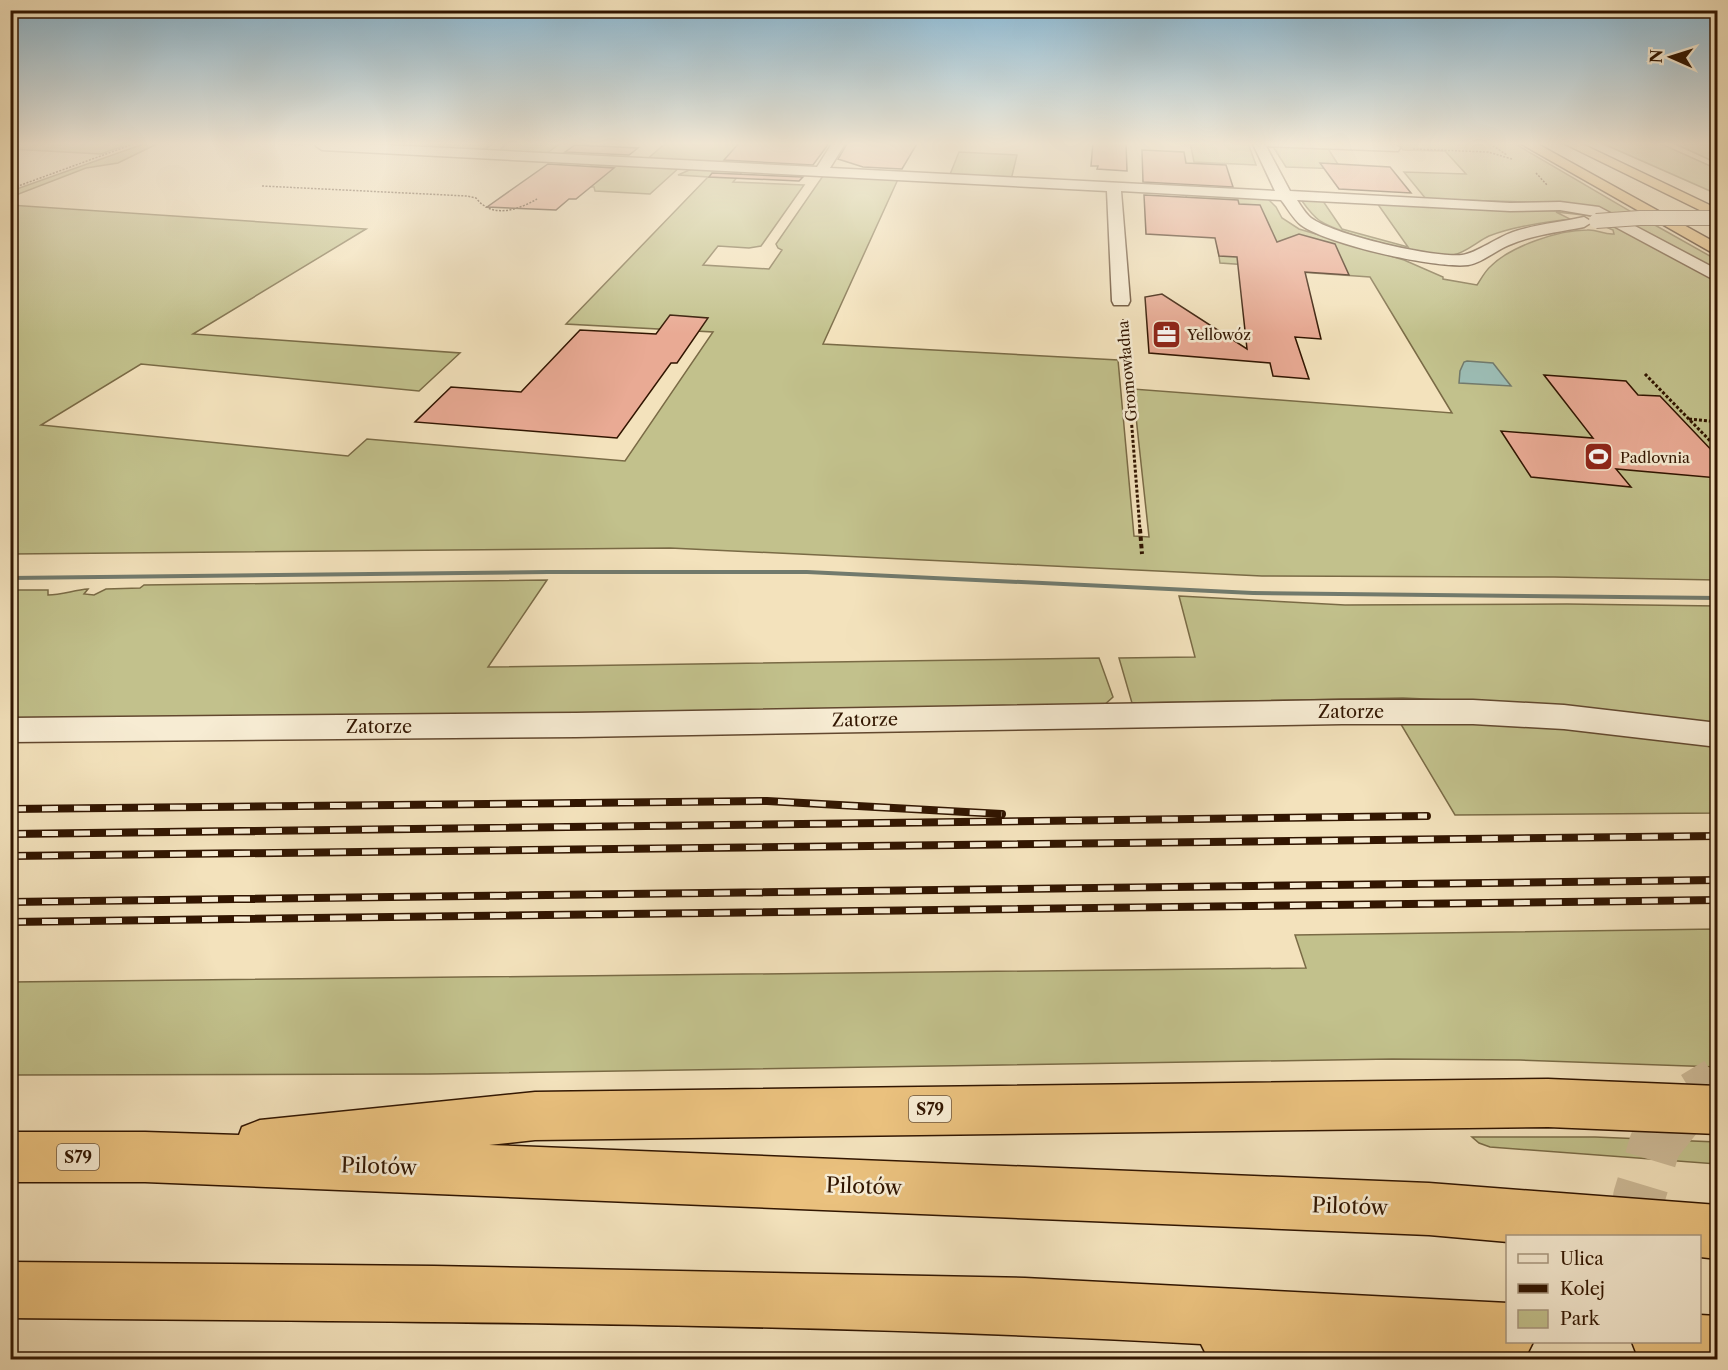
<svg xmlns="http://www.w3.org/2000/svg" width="1728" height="1370" viewBox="0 0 1728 1370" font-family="'Libre Caslon Text',serif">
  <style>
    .green { fill: #c2c18c; stroke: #7a6b46; stroke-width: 1.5 }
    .water { fill: #9cbdb5; stroke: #717a6d; stroke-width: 1.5 }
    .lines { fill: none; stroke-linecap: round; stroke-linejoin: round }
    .stream { fill: #717a6d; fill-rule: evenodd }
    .building { fill: #e9aa94; stroke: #311500; stroke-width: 1.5 }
    .highway-tunnel { stroke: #ccb996; stroke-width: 52; stroke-dasharray: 52 26; stroke-linecap: butt }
    .minor-casing { stroke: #62482f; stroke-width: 3 }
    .highway-casing { stroke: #311500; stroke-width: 3 }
    .path-far3 { stroke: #311500; stroke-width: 1.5; stroke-dasharray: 2 1.5; stroke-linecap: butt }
    .path-far2 { stroke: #311500; stroke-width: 2; stroke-dasharray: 2 1.5; stroke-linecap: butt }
    .path-far1 { stroke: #311500; stroke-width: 3; stroke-dasharray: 3 2; stroke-linecap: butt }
    .path { stroke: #311500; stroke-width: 4; stroke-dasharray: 4.5 3; stroke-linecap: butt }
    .minor { fill: #f7ecd3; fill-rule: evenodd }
    .highway { fill: #eac17e; fill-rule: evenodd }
    .rail-casing { stroke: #311500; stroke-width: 8 }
    .rail { stroke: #f7ecd3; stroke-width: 5; stroke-dasharray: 16; stroke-linecap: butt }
    .minor-bridge-casing { stroke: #62482f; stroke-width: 16; stroke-linecap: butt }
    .minor-bridge { stroke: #f7ecd3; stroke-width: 14 }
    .labels { text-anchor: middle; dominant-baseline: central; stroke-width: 5; stroke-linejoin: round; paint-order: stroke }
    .far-poi-label { font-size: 15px; fill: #311500; stroke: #f7ecd3; text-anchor: start }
    .far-street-label { font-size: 15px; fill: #311500; stroke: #f7ecd3 }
    .shield { fill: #f7ecd3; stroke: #6c563f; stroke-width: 1.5 }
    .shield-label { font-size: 16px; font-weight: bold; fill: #311500 }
    .street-label { font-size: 18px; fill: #311500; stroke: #f7ecd3 }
    .near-street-label { font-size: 21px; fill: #311500; stroke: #f7ecd3 }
  </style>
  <rect width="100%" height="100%" fill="#f3e2bc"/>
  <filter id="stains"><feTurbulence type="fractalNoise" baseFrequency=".00333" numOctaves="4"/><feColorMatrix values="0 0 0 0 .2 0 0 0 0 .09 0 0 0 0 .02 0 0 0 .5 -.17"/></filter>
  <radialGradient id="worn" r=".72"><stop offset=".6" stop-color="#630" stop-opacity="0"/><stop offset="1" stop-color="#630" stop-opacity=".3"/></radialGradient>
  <!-- green -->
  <path class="green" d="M11,142H134L101,154L11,149Z
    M149,142H161L118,163L86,168L11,197V191Z
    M271,142H496L487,148L470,153Z
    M508,142H562L543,156L496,154Z
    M667,142H766L778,143L758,166L645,161Z
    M1190,142L1248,143L1256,165L1194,162Z
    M1382,142H1512L1635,214L1612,215L1556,203L1426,199L1404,172L1466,174L1445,151L1403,150L1401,147L1385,146Z
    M1599,142H1657L1717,169V194Z
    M1671,142H1717V163Z
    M1272,145L1327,147L1341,169L1286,167Z
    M959,152L1017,155L1011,180L949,177Z
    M596,162L681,166L650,194L595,191L594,187L564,186Z
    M696,167L745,169L733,182L804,185L761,246L749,248L718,246L703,265L769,269L782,250L778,248L776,244L825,173L899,177L823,344L1118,360L1134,536L1149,537L1133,389L1452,413L1370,277L1255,269L1249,265L1220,263L1216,236L1187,206L1186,194L1267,198L1276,207L1282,218L1299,229L1404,260L1443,277V279L1477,285C1481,279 1485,271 1491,266C1511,246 1559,230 1587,230C1597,229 1604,235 1614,234L1613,230L1606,227L1619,226L1716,281L1717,580L1554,577L1262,576L670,548L11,554L10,205L366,229L193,334L460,353L419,391L141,364L41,425L348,456L367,439L625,461L713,332L566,324L708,177L678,175Z
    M1302,201H1323L1342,229L1408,247L1377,203L1551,208L1593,213L1592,216L1556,212L1570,219C1543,223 1515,226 1489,236C1478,241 1465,253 1453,255C1430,258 1340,234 1320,221C1313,216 1307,208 1302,201Z
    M1653,224L1717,260V274L1630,225Z
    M547,580L488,667L1099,658L1113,697L1102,707L11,719L10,592L16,590H48V595C62,595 74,590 88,589L84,594L94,595L106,589L140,588L144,585Z
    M1179,596L1345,605L1567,604L1717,606V724L1514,703L1403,698L1132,703L1119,658L1195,657Z
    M1399,721L1538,724L1717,742V813L1455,815Z
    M1717,929V1067L1520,1060L1392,1059L429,1074L11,1075V982L1306,968L1295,935Z
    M1472,1137H1595L1717,1142V1164L1490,1147L1479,1143Z"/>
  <!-- water -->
  <path class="water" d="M1467,361L1493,363L1511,386L1459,383L1460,371L1464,362Z"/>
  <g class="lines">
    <!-- stream -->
    <path class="stream" d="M548,570H807L1253,591L1718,596V600L1253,595L807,574H548L10,580V576Z"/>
  </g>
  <!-- building -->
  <path class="building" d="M740,142H830L813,165L724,160Z
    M848,142H918L902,169L863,167L838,159Z
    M1093,142H1126L1127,171L1097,169L1098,166H1091Z
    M575,145L638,148L629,155L565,152Z
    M1142,150L1184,152L1186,163L1226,165L1233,187L1143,182Z
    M1320,163L1390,167L1411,193L1339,189Z
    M548,164L614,168L576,199H569L556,210L487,207Z
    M712,173L803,177L799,181L709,177Z
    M1144,195L1238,200L1239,204L1260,205L1277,242L1299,234L1335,244L1349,275L1305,272L1321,339L1295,337L1309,379L1273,376L1270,363L1149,353L1145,297L1162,294L1247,349L1237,257L1219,256L1215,238L1146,234Z
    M670,315L708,318L677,363H671L617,438L415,422L451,387L521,392L580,330L656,334Z
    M1544,375L1626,381L1638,395L1660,396L1718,457V478L1616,469L1631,487L1531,477L1501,431L1593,438Z"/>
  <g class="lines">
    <!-- highway-tunnel -->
    <path class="highway-tunnel" d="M1642,1236L1639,1197L1655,1144L1690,1100L1718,1083"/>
    <defs>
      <path id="minor" d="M327,142L817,167L833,142H846L830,168L1275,191L1252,142L1394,144L1400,148L1398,151L1266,146L1290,191L1510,203L1560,202L1599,207L1718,270V282L1595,216L1560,210L1510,211L1297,200C1301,206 1306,214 1311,218C1334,235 1433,258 1462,255C1475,254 1501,235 1516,231C1538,224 1562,222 1584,217L1592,222L1584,227C1559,232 1532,235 1509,245C1496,250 1482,263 1468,265C1436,269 1326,244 1301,225C1293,219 1287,207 1281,200L1121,191L1130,301L1128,305H1114L1112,301L1107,191L322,150L316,146L318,143Z
        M1342,700H1473L1564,705L1718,723V747L1564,729L1473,724H1342L576,737L10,742V718L576,713Z"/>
      <path id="highway" d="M1518,142H1534L1718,244V256Z
        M1561,142H1578L1718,209V219Z
        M1548,1079L1718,1086V1134L1548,1127L535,1140L489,1145L1429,1183L1718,1205V1259L1700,1257V1236H1508V1242L1429,1235L145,1182H10V1132H145L239,1135L242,1127L260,1120L535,1092Z
        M10,1262L434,1266L1025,1278L1508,1303V1342H1533L1528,1352L1511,1360L1357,1352L1360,1360H1222L1205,1352L1201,1344C805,1322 407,1322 10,1318Z
        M1700,1315L1718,1316V1360H1639L1632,1342H1700Z"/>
    </defs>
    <!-- minor casing -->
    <use href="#minor" class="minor-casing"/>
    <!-- highway casing -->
    <use href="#highway" class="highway-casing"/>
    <!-- path-far3 -->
    <path class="path-far3" d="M249,142L303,145
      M1487,142L1507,155
      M1413,149L1488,152L1512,159
      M1536,173L1547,185
      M262,186L467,196L476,198C492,219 518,210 537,199
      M10,189L139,142"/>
    <!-- path-far2 -->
    <path class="path-far2" d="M1123,319L1127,367"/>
    <!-- path-far1 -->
    <path class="path-far1" d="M1127,365L1140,530
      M1645,374L1718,449
      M1689,419L1718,422"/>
    <!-- path -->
    <path class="path" d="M1140,529L1142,554"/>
    <!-- minor -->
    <use href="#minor" class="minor"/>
    <!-- highway -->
    <use href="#highway" class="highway"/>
    <defs>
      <path id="rail" d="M10,809L767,801L1002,814
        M10,834L1427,816
        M10,856L1718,836
        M10,902L1718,880
        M10,922L1718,900"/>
    </defs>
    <!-- rail casing -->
    <use href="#rail" class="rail-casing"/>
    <!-- rail -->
    <use href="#rail" class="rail"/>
    <defs>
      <path id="minor-bridge" d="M1596,221L1640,218H1718"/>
    </defs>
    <!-- minor-bridge casing -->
    <use href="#minor-bridge" class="minor-bridge-casing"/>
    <!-- minor-bridge -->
    <use href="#minor-bridge" class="minor-bridge"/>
  </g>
  <!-- sky -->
  <linearGradient id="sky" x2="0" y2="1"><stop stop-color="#89b8d4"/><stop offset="0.43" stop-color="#faf2e1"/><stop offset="1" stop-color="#faf2e1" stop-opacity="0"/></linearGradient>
  <rect width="1728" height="334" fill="url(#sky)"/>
  <!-- icons -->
  <defs>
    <symbol id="office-square" viewBox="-11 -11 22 22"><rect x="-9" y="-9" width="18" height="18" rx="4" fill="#8f2418" stroke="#f7ecd3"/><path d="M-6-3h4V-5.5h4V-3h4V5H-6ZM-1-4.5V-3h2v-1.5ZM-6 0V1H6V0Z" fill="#fff"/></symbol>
    <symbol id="stadium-square" viewBox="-11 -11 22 22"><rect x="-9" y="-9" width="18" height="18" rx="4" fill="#8f2418" stroke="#f7ecd3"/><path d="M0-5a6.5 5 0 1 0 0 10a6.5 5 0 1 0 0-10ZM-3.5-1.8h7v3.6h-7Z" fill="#fff"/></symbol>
  </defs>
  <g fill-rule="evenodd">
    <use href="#office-square" x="1150" y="318" width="33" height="33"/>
    <use href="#stadium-square" x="1582" y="440" width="33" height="33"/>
  </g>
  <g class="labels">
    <!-- far-poi labels -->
    <g class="far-poi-label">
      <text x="1187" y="334">Yellowóz</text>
      <text x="1620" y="457">Padlovnia</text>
    </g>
    <!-- far-street labels -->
    <g class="far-street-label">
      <text transform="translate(1127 371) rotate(-95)">Gromowładna</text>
    </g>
    <!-- shield labels -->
    <g class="shield">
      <rect x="909" y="1096" width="42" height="26" rx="4.5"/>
      <rect x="57" y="1144" width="42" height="26" rx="4.5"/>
    </g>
    <g class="shield-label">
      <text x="930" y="1109">S79</text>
      <text x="78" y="1157">S79</text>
    </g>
    <!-- street labels -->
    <g class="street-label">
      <text x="1351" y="712">Zatorze</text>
      <text transform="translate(865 720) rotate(-1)">Zatorze</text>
      <text x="379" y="727">Zatorze</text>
    </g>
    <!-- near-street labels -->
    <g class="near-street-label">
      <text transform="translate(379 1166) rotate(2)">Pilotów</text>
      <text transform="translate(864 1186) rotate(2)">Pilotów</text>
      <text transform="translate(1350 1206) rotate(2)">Pilotów</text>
    </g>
  </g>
  <!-- margin -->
  <rect width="1728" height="1370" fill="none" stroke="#f3e2bc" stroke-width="36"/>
  <rect x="12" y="12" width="1704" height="1346" fill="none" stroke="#311500" stroke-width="3"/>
  <rect x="18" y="18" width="1692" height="1334" fill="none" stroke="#311500" stroke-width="1.5"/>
  <!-- legend -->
  <rect x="1506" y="1235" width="195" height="108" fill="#f7ecd3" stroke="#a8967f" stroke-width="1.5"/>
  <rect x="1518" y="1254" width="30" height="9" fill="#f7ecd3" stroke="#a8967f" stroke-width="1.5"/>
  <text x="1560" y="1265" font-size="18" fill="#311500">Ulica</text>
  <rect x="1518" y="1284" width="30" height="9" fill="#311500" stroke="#a8967f" stroke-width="1.5"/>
  <text x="1560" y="1295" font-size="18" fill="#311500">Kolej</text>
  <rect x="1518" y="1310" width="30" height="18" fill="#c2c18c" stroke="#a8967f" stroke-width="1.5"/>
  <text x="1560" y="1325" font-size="18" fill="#311500">Park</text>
  <!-- north arrow -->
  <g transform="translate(1671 57) rotate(273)" stroke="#f7ecd3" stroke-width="4.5" paint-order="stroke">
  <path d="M0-4.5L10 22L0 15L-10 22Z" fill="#311500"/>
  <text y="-9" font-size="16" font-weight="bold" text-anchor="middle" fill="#311500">N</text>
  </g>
  <rect width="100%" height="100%" filter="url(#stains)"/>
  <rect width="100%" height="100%" fill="url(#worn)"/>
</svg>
